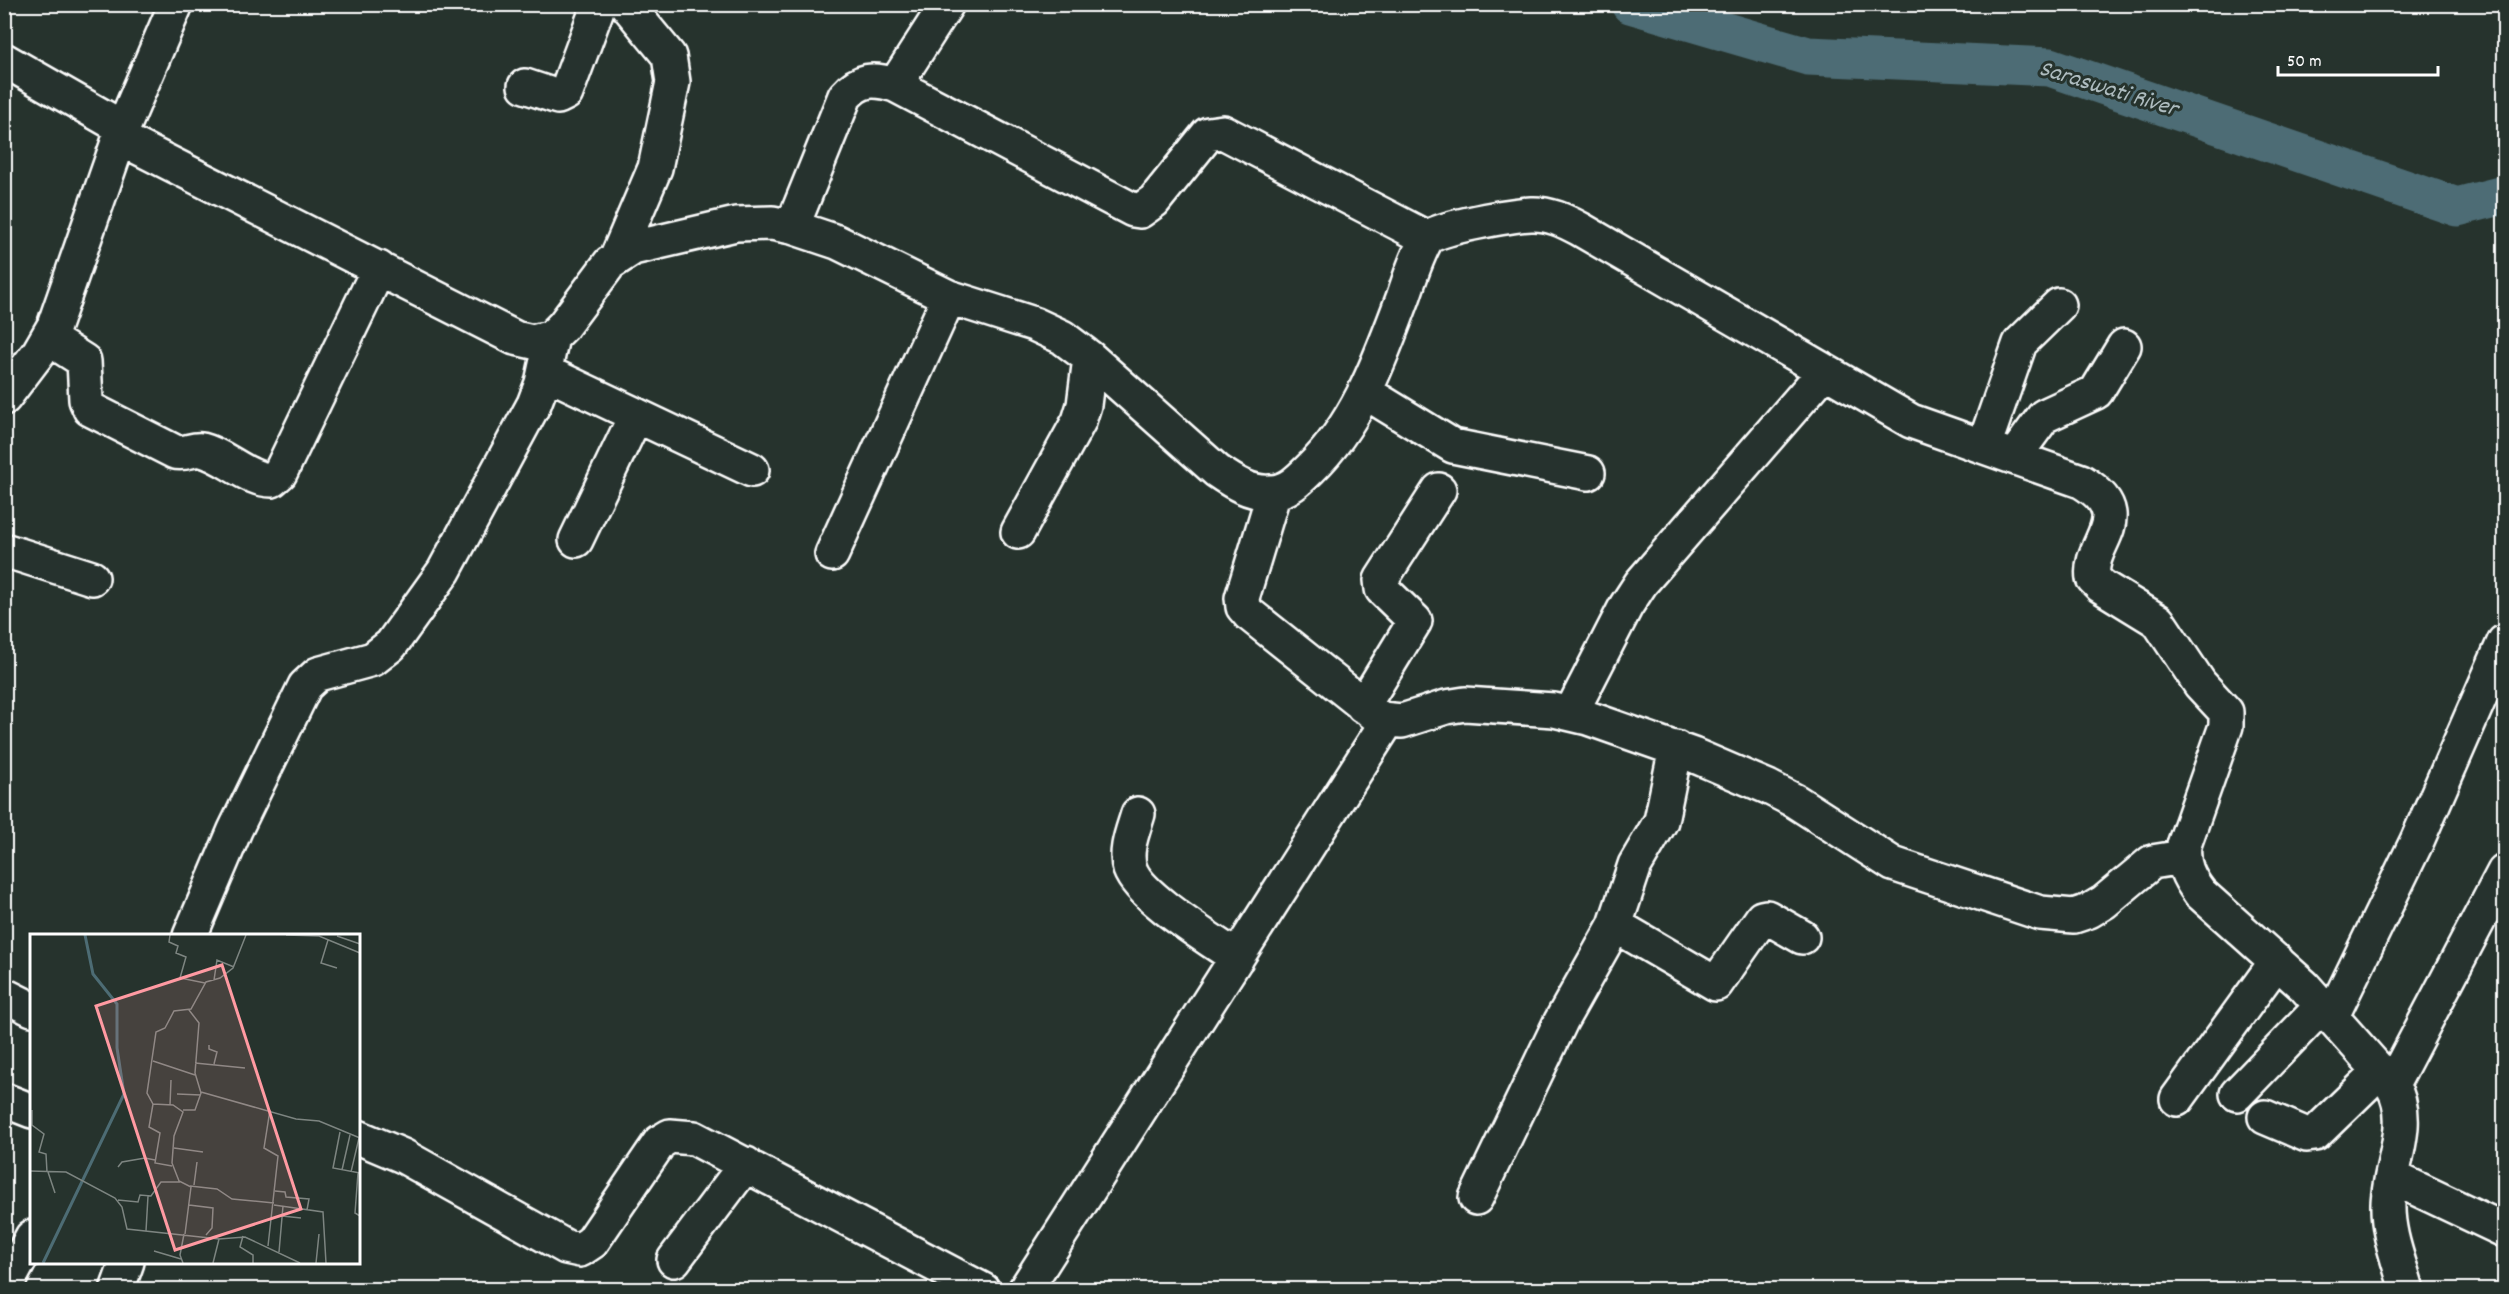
<svg xmlns="http://www.w3.org/2000/svg" width="2509" height="1294" viewBox="0 0 2509 1294" font-family="Dekko,sans-serif">
  <style>
    .lines { fill: none; stroke-linecap: round; stroke-linejoin: round }
    .river { stroke: #4d6c74; stroke-width: 39 }
    .minor-casing { stroke: #fff; stroke-width: 38 }
    .minor { stroke: #26332d; stroke-width: 33 }
    .labels { text-anchor: middle; dominant-baseline: central; stroke-width: 6; stroke-linejoin: round; paint-order: stroke }
    .water-label { font-size: 24px; font-style: italic; fill: #afbdc0; stroke: #26332d }
    .inset-river { fill: none; stroke: #4d6c74; stroke-width: 3 }
    .inset-road { fill: none; stroke: #7d8581; stroke-width: 1.5 }
    .view { fill: #ff9aa2; fill-opacity: 0.15; stroke: #ff9aa2; stroke-width: 3 }
    .inset-edge { fill: none; stroke: #fff; stroke-width: 3 }
  </style>
  <rect width="100%" height="100%" fill="#26332d"/>
  <filter id="ink" filterUnits="userSpaceOnUse"><feTurbulence type="fractalNoise" baseFrequency=".0167" numOctaves="2"/><feDisplacementMap in="SourceGraphic" scale="12" xChannelSelector="R" yChannelSelector="G"/><feConvolveMatrix kernelMatrix="1 2 1 2 8 2 1 2 1" color-interpolation-filters="sRGB"/></filter>
  <g filter="url(#ink)">
    <g class="lines">
      <!-- river -->
      <path class="river" d="M1630,4L1808,56L2050,67L2457,207L2504,195"/>
      <defs>
        <path id="minor" d="M4,60L123,128
          M895,85L947,4
          M525,86L558,97L566,93L599,4
          M120,138L515,338L533,342L552,337L563,326L610,263L633,248L736,224L772,223L792,227L837,242L949,297L1034,324L1062,337L1090,358L1217,471C1233,482 1251,494 1271,492C1287,492 1299,480 1310,469C1358,423 1380,359 1403,298C1410,278 1416,257 1427,238C1441,227 1511,215 1531,214C1549,213 1565,221 1580,229L1911,421L2081,481C2140,516 2087,542 2093,578L2101,586L2158,621L2200,684L2226,712V726L2184,845C2182,865 2188,877 2200,893L2304,986L2392,1085C2414,1122 2390,1163 2388,1203C2387,1233 2399,1261 2407,1290
          M792,227L845,96C860,79 873,78 895,85L1133,210L1140,211L1154,201L1208,134L1223,132L1427,238
          M617,257L655,168L673,82L669,56L626,4
          M48,338L84,361L86,400L90,409L175,452C185,455 193,448 202,450C226,456 247,480 272,480L280,473L379,268
          M545,372L752,470
          M1365,392L1453,446L1588,473
          M4,398L39,352L54,326L123,128L176,4
          M1984,446L2020,343L2059,305
          M2014,457L2044,416L2096,392L2124,346
          M1274,492L1242,598L1243,607L1249,614L1381,719L1402,721L1446,707L1465,704L1554,710L1588,718L1693,755L1768,787L1795,801L1893,864L2040,913L2074,916L2089,911L2104,902L2152,862L2183,857
          M1018,532L1079,421L1084,405L1090,358
          M576,540L636,415
          M4,550L92,578
          M832,554L949,297
          M1363,706L1415,621L1382,589L1381,580L1439,490
          M1571,713L1626,606L1641,583L1825,371
          M1138,814C1133,831 1124,851 1130,869C1140,897 1210,939 1237,958
          M1615,925L1716,984L1762,918L1767,917L1802,937
          M190,936L235,830L305,686L318,674L373,659L391,645L444,571L534,404L542,383L552,337
          M4,995L32,1009
          M2332,1016L2417,841L2504,642
          M2392,1085L2504,872
          M2237,1094L2323,1005
          M2177,1099L2277,961
          M4,1100L32,1111
          M2265,1117L2307,1135L2315,1134L2380,1071
          M358,1137L403,1156L566,1247L580,1250L592,1242L660,1142L670,1136L694,1138L983,1290
          M2392,1177L2504,1230
          M1476,1198L1561,1021L1615,925L1635,865L1661,821L1676,748
          M674,1260L746,1164
          M4,1289L32,1237
          M117,1290L127,1262
          M1025,1290L1387,722"/>
      </defs>
      <!-- minor casing -->
      <use href="#minor" class="minor-casing"/>
      <!-- minor -->
      <use href="#minor" class="minor"/>
    </g>
  </g>
  <g class="labels">
    <!-- water labels -->
    <g class="water-label">
      <text transform="translate(2108 90) rotate(17)">Saraswati River</text>
    </g>
  </g>
  <!-- overview -->
  <g transform="translate(30 934)">
    <rect width="330" height="330" fill="#26332d"/>
    <path class="inset-river" d="M13,329L94,160L87,114V70L63,40L55,1"/>
    <path class="inset-road" d="M140,1L139,8L148,12L146,19L156,23L150,44L175,49M256,1L289,2L330,19M307,2L330,10M298,6L291,29L307,34M184,46L187,26L204,33M179,111V115L187,118L184,130M123,127L165,141M165,129L215,134M171,158L266,185L289,187L330,204M147,160L171,161M123,170L119,193L130,199L125,229L142,232M140,171L141,146M2,176V191L14,200L9,218L16,220L17,238M153,176H165L171,159L165,139L169,89L159,76M310,198L303,234L330,239M144,214L173,218M88,233L92,228L115,224L125,226M312,236L320,201M0,237L36,238L85,264L92,273L97,295L189,305L215,303L270,329M18,238L25,259M321,238L329,204M328,239L325,279L330,282M164,251L167,228M160,252L187,255L202,265L244,269M245,257L255,258L256,263L279,265L277,276M88,266L108,268L110,261L121,262L131,248H150M159,271L183,274L182,294L176,301M244,271L293,278L296,329M252,282L271,284M116,297L118,262M155,300L161,253L149,247L142,229L144,202L153,178L143,171L123,170L117,159L126,98L135,94L144,77L161,75L176,48L190,44L203,34L216,1M213,302L210,313L223,321V329M238,312L248,222L234,214L240,176M124,317L151,325M249,318L253,272M153,329L150,321L154,300M183,329L189,305M286,329L289,300"/>
    <path class="view" d="M192,31L271,275L145,316L66,72Z"/>
    <rect width="330" height="330" class="inset-edge"/>
  </g>
  <!-- margin -->
  <rect width="2509" height="1294" fill="none" stroke="#26332d" stroke-width="24"/>
  <rect x="12" y="12" width="2485" height="1270" fill="none" stroke="#fff" stroke-width="2" filter="url(#ink)"/>
  <!-- scale -->
  <path d="M2278 66v9h160v-9" fill="none" stroke="#ffffff" stroke-width="3"/>
  <text x="2287" y="66" font-size="18" fill="#ffffff" stroke="#26332d" stroke-width="4.5" paint-order="stroke">50 m</text>
</svg>
